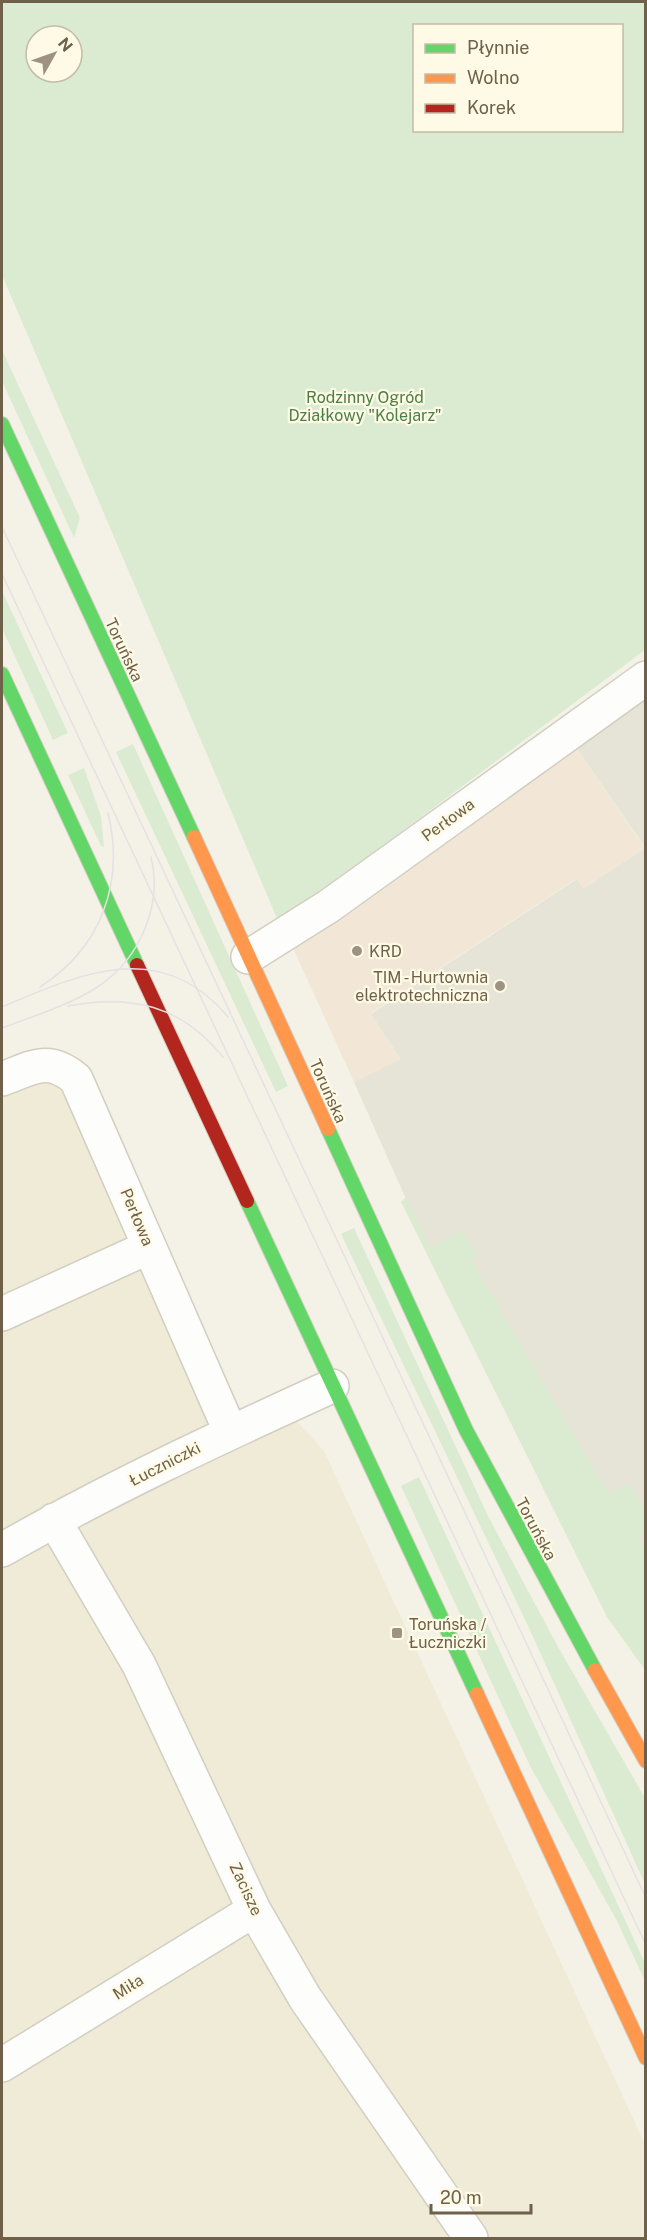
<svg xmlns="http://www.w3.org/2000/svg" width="647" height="2240" viewBox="0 0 647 2240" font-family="'Public Sans',sans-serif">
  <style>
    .residential { fill: #efebd6 }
    .commercial { fill: #f2e7d6 }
    .industrial { fill: #e6e3d7 }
    .green { fill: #dbebd1; fill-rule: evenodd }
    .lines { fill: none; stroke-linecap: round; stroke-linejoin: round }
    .street-casing { stroke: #d2cec2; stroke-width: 36 }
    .fast-casing { stroke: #d4cfc3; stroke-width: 16 }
    .slow-casing { stroke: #d4cfc3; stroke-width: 16 }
    .jam-casing { stroke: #d4cfc3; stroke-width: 16 }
    .street { stroke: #fdfdfb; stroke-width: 33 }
    .fast { stroke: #63d668; stroke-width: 14 }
    .slow { stroke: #ff974d; stroke-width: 14 }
    .jam { stroke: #b3261e; stroke-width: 14 }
    .tram { stroke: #e4e0e3; stroke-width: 1.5 }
    .poi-dot { fill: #9e9380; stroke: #fefae5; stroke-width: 2 }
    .labels { text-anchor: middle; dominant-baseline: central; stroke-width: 4.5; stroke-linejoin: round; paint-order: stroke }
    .park-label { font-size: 16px; fill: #4a7f48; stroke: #fefae5 }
    .street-label { font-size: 16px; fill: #6f6049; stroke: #fefae5 }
    .poi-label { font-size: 16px; fill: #6f6049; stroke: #fefae5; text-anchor: start }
  </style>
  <rect width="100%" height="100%" fill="#f4f2e6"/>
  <!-- residential -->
  <path class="residential" d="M63,1067L230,1431L284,1407L324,1451L645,2144L646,2238H2V1079Z"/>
  <!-- commercial -->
  <path class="commercial" d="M573,743L645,848L583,889L576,879L371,1013L401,1059L354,1082L292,946Z"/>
  <!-- industrial -->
  <path class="industrial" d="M645,693V847L573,743Z
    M645,848V1621L421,1233L354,1082L401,1059L371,1014L577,879L583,889Z"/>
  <!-- green -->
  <path class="green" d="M2,2H645V650L279,923L2,275ZM414,26H622V130H414ZM36,36H72V72H36Z
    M2,350L80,518L74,538L2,381Z
    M3,593L68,733L53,740L2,628Z
    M133,744L288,1086L276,1092L116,752Z
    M84,768L101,816L104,847L101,846L68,775Z
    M406,1197L430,1248L462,1230L477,1256L471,1260L609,1494L629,1483L645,1511V1533L638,1537L645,1549V1670L607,1617L401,1202Z
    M354,1228L489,1518L557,1645L645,1798V1884L529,1628L341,1234Z
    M419,1477L645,1963V1981L616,1919L530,1766L401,1486Z"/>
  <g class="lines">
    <defs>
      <path id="street" d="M248,957L329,906L646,678
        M2,1079C32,1068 48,1055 76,1079L230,1431
        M2,1314L149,1247
        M54,1520L139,1665L254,1910L305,1998L471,2238
        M2,1550C108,1489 220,1437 332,1386
        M2,2065L254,1910"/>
      <path id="fast" d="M2,424L194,837
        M2,674L137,965
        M328,1129L466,1430L595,1670
        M247,1201L477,1694"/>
      <path id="slow" d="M194,837L328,1129
        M595,1670L646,1761
        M477,1694L646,2058"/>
      <path id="jam" d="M137,965L247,1201"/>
    </defs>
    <!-- street casing -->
    <use href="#street" class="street-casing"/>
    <!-- fast casing -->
    <use href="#fast" class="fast-casing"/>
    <!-- slow casing -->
    <use href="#slow" class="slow-casing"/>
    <!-- jam casing -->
    <use href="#jam" class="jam-casing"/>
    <!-- street -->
    <use href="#street" class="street"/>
    <!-- fast -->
    <use href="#fast" class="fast"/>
    <!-- slow -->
    <use href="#slow" class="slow"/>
    <!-- jam -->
    <use href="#jam" class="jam"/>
    <!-- tram -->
    <path class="tram" d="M2,527L646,1898
      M2,574L646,1945
      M40,987C101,948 125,883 108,813
      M68,1006C131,994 181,1005 223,1057
      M2,1007C82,973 161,937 228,1017
      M2,1028C34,1016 70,1005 99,986C140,958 163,905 151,857"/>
  </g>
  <!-- markers -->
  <g class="poi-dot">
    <circle cx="357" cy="951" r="6"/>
    <circle cx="500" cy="986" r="6"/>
    <rect x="391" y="1627" width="12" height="12" rx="3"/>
  </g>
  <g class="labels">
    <!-- park labels -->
    <g class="park-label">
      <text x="365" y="397">Rodzinny Ogród<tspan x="365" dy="18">Działkowy "Kolejarz"</tspan></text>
    </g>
    <!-- street labels -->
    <g class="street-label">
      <text transform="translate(124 650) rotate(65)">Toruńska</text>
      <text transform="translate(448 820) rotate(-36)">Perłowa</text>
      <text transform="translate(328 1091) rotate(66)">Toruńska</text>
      <text transform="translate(137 1217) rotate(67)">Perłowa</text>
      <text transform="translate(165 1464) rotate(-27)">Łuczniczki</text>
      <text transform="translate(536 1529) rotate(62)">Toruńska</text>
      <text transform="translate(246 1889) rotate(65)">Zacisze</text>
      <text transform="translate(128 1987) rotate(-32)">Miła</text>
    </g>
    <!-- poi labels -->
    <g class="poi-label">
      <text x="369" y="951">KRD</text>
      <text x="488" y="977" text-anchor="end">TIM - Hurtownia<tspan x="488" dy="18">elektrotechniczna</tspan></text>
      <text x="409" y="1624">Toruńska /<tspan x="409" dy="18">Łuczniczki</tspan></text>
    </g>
  </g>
  <!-- border -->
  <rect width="647" height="2240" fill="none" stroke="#6f6049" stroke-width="6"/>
  <!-- legend -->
  <rect x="413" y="24" width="210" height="108" fill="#fefae5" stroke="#c5bca7" stroke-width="1.5"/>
  <rect x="425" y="44" width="30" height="9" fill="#63d668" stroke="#c5bca7" stroke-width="1.5"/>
  <text x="467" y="54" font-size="18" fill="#6f6049">Płynnie</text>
  <rect x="425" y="74" width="30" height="9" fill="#ff974d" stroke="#c5bca7" stroke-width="1.5"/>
  <text x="467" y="84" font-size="18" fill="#6f6049">Wolno</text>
  <rect x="425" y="104" width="30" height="9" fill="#b3261e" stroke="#c5bca7" stroke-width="1.5"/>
  <text x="467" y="114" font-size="18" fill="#6f6049">Korek</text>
  <!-- north arrow -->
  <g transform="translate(54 54) rotate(50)"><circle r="28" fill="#fefae5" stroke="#c5bca7" stroke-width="1.5"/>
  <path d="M0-4.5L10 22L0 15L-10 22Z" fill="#9e9380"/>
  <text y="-9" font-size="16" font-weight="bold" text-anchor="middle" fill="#6f6049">N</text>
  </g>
  <!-- scale -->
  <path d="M431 2204v9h100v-9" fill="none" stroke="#6f6049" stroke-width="3"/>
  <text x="440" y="2204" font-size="18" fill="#6f6049" stroke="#fefae5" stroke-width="4.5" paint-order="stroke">20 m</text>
</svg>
